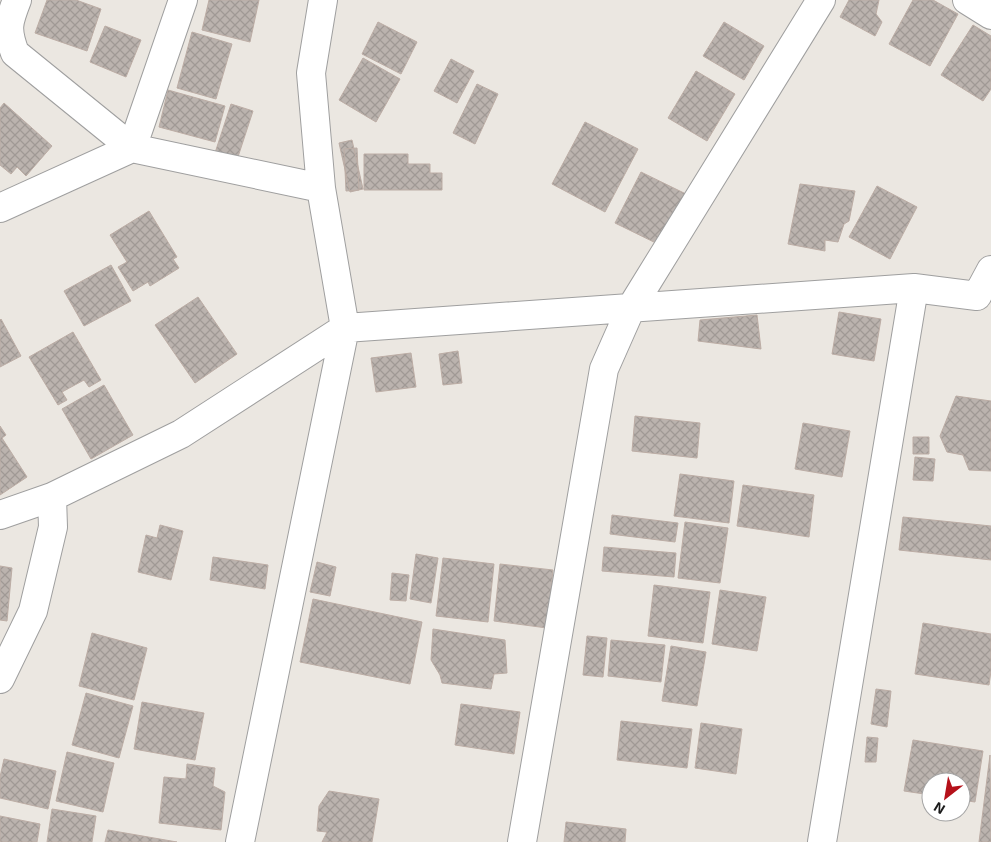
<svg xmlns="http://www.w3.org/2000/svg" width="991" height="842" viewBox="0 0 991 842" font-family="'Exo 2',sans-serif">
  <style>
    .building { fill: url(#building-cross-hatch); stroke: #bcada5 }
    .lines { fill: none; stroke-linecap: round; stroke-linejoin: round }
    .minor-casing { stroke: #9f9f9f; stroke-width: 30 }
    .minor { stroke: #fff; stroke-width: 28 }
  </style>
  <defs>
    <pattern id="building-cross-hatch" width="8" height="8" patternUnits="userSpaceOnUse" patternTransform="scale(1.25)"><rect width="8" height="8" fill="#bbb3ae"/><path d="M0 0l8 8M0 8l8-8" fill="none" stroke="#a09995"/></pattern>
  </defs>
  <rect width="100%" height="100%" fill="#ebe7e1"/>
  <!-- building -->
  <path class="building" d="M47,0H76L101,9L87,51L35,33Z
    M209,0H259L250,42L202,30Z
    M849,0H879L876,14L882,22L875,36L840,17Z
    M913,0H933L958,14L930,66L889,44Z
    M378,22L417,42L401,74L362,54Z
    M724,22L764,46L744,80L703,56Z
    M973,25L991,36V89L983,101L941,75Z
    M105,26L141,40L126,77L90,62Z
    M192,32L232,44L216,99L177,88Z
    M363,58L400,79L376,122L339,100Z
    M451,59L474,71L457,103L434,91Z
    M696,71L735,94L707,141L668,118Z
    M477,84L498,94L475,144L453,133Z
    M168,90L225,106L215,142L159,127Z
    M4,103L52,146L26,176L17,167L11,174L0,165V108Z
    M231,104L253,111L235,166L213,159Z
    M585,122L638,149L605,212L552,184Z
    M352,140L363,189L350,192L339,143Z
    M357,148L359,190L346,191L344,149Z
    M364,154H408V164H430V173H442V190H364Z
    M641,172L688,195L662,246L615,223Z
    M800,184L855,191L849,221L844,224L838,242L825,240V251L788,244Z
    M877,186L917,207L890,259L849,237Z
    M149,211L177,257L173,259L179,268L150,286L148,282L133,291L118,267L127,262L110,235Z
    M111,265L131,301L84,326L64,291Z
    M198,297L237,354L195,383L155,325Z
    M839,312L881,319L874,361L832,354Z
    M757,315L761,349L698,341L700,320Z
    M1,319L21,356L0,367V320Z
    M73,332L101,380L89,387L84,380L62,392L67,400L58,405L29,357Z
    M458,351L462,383L443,385L439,354Z
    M411,353L416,387L376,392L371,358Z
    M104,385L133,435L91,459L62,409Z
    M956,396L991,401V471L969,470L963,455L947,452L940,436Z
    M635,416L700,423L697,458L632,451Z
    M803,423L850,431L842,477L795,469Z
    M0,426L6,435L2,438L27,477L0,495Z
    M913,437H929V454H913Z
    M915,457L935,459L933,481L913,480Z
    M680,474L734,481L729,523L674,516Z
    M743,485L814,495L809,537L737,526Z
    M612,515L678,523L675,542L610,534Z
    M903,517L991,526V560L899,550Z
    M685,522L728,528L720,583L678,578Z
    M160,525L183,531L171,580L138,572L146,535L157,538Z
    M604,547L676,553L674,577L602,571Z
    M416,554L438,558L431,603L410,599Z
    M213,557L268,565L265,589L210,580Z
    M443,558L494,564L488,622L436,616Z
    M317,562L336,567L330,596L310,592Z
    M500,564L553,570L547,628L494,621Z
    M0,566L12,568L7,621L0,620Z
    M392,573L409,575L406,601L390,600Z
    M654,585L710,592L703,643L648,636Z
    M720,590L766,597L757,651L712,644Z
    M313,599L422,622L410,684L300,662Z
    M923,623L991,634V671L989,685L915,674Z
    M433,629L505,640L507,673L494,674L491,689L442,683L440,675L431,660Z
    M92,633L147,648L134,700L79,686Z
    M587,636L607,638L603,677L583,675Z
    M611,640L665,645L661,682L608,676Z
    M671,646L706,652L697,706L662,701Z
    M876,689L891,691L887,727L871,724Z
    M86,693L133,706L119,758L72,745Z
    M142,702L204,713L195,760L134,749Z
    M461,704L520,712L514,754L455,745Z
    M621,721L692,729L687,768L617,760Z
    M701,723L742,729L736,774L695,768Z
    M867,737L878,738L876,762H865Z
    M913,740L983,751L975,802L961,800V782H931V795L904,791Z
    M67,752L114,763L103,812L56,801Z
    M990,755L991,842H979Z
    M4,759L56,771L48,809L0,798V777Z
    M187,764L215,768L213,786L225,792L221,830L159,823L164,777L186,779Z
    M329,791L379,799L372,842H322L327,832L317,831L319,806Z
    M52,809L96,816L92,842H47Z
    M0,816L40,824L37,842H0Z
    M566,822L626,829L625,842H564Z
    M108,830L177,842H105Z"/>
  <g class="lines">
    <defs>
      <path id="minor" d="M17,0C8,23 6,29 15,53L132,148L183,0
        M967,0L991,15
        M0,208L132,148L321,188
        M0,515L52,497L181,434L345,328L914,288L977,296L991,270
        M0,679L33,611L53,527L52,497
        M240,842L345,328L321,188L311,73L323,0
        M522,842L604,369L631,308L821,0
        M822,842L914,288"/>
    </defs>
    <!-- minor casing -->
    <use href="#minor" class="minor-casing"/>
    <!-- minor -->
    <use href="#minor" class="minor"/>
  </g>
  <!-- north arrow -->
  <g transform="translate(946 797) rotate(211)"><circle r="24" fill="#ffffff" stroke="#a4a4a4"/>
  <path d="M0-4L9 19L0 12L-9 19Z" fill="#b5111a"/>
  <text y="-8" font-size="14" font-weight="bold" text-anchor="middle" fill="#1b1b1b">N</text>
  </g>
</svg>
